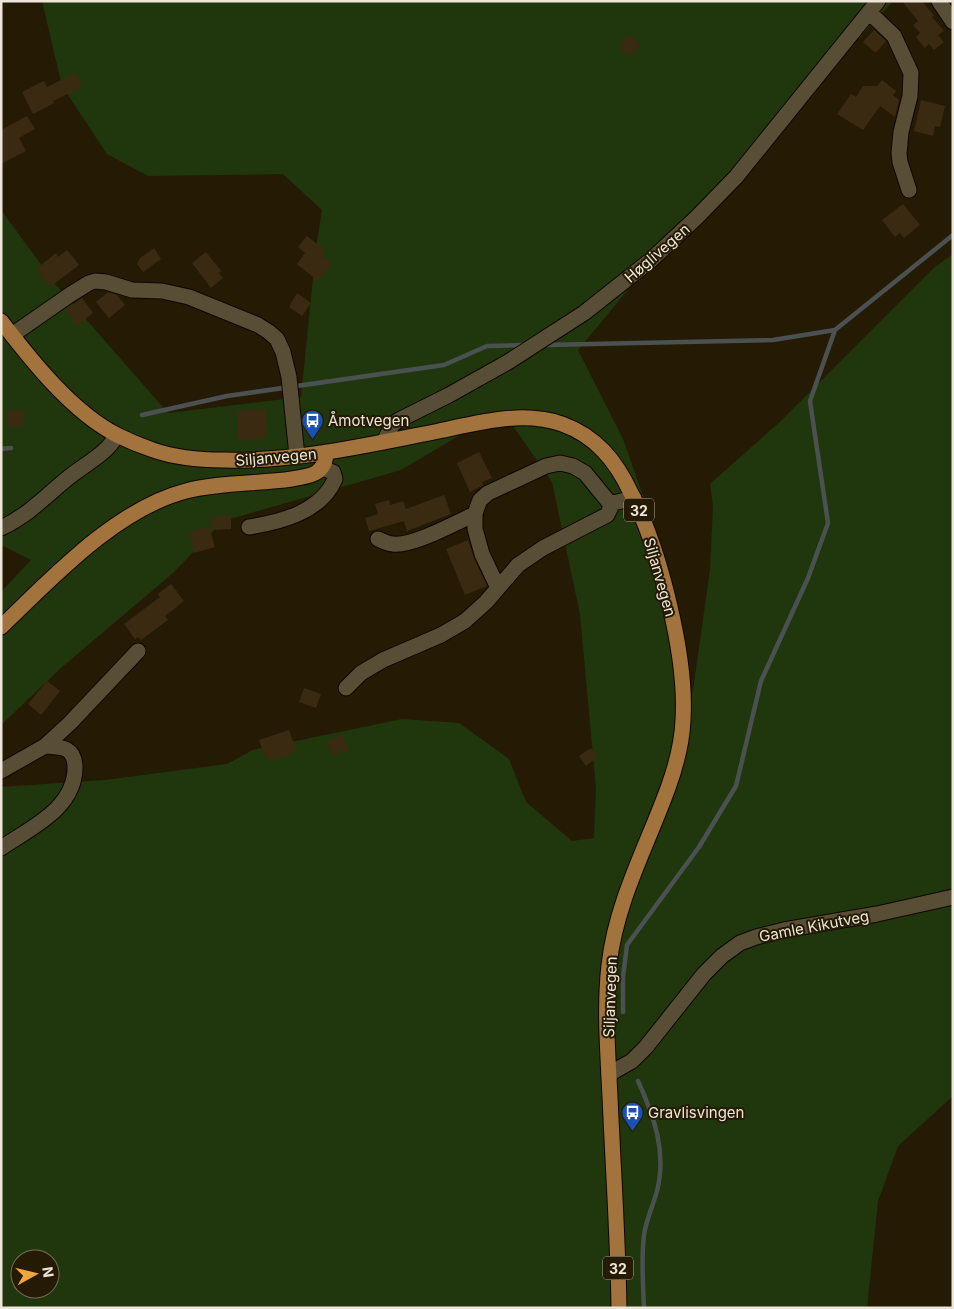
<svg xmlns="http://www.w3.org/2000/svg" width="954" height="1309" viewBox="0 0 954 1309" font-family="Inter,sans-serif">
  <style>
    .green { fill: #20370e; fill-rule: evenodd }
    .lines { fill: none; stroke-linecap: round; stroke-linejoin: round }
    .stream { stroke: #4a5150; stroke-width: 4.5 }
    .building { fill: #3b2a12 }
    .minor-casing { stroke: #0e0600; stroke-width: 17 }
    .major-casing { stroke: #0e0600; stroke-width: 17 }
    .minor { stroke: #584d35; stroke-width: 15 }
    .major { stroke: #a2733c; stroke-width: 15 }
    .labels { text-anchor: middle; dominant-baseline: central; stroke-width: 4; stroke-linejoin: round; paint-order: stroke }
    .shield { fill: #251b05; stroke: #b1a999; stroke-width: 1 }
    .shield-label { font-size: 14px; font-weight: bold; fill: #ede6d9 }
    .street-label { font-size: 15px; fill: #ede6d9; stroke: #251b05 }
    .poi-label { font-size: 15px; fill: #ede6d9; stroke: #251b05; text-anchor: start }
  </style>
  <rect width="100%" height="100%" fill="#251b05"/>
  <!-- green -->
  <path class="green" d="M42,1H893L725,184L704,198L578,350L623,439L652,521L689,718L710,570L713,506L710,484L781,421L935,267L953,254V1096L898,1146L878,1201L867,1308H1V787L105,780L227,764L253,750L402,719L459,723L509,759L526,802L572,841L594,838L596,788L580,614L552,482L502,410L401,470L223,521L173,573L61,668L1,725V592L31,560L1,545V210L56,285L168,413L301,397L316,249L322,210L283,174L148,176L107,154L62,86ZM20,1259H50V1289H20Z"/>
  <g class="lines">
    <!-- stream -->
    <path class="stream" d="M835,330L953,235
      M545,345L773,340L835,330L810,401L828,523L808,578L761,681L736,786L699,847L627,945L623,977V1012
      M142,415L227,396L444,365L487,346L525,345
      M1,449L11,448
      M638,1081C654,1116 667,1152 657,1191C653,1206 646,1220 644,1235C641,1259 643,1284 644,1308"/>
  </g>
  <!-- building -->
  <path class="building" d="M902,1H922L934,16L932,17L944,31L938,35L944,42L934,50L929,44L925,48L916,37L920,33L913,25L918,21Z
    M874,30L886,41L876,53L863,42Z
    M628,35L640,44L631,56L619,48Z
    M75,73L82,87L53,101L54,103L33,114L22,92L44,81L47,87Z
    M882,80L896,91L893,95L899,100L895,117L880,106L863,130L837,114L851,94L856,97L863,86H877Z
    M921,100L945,106L940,127L935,126L933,136L914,131Z
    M27,116L35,129L19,138L26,151L1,164V130Z
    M903,204L920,225L904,238L900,233L895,237L882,220Z
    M307,236L325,250L321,255L332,264L318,281L297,264L305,253L298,247Z
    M154,248L161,259L143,272L137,264L140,258Z
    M67,250L79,265L50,287L36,269L56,253L58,257Z
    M206,252L221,271L219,273L223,278L211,288L192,263Z
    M108,292L117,295L125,305L109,318L96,302Z
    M297,293L311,303L302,316L289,307Z
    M82,298L93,313L77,326L65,310Z
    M266,409L267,430H265V437L263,439L238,440L237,410Z
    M8,410H24V426H8Z
    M479,452L492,478L482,482L484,485L481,486L470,492L457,463Z
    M444,495L451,514L407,531L404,521L369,531L365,518L378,514L375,504L389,500L390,505L403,501L406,509Z
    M231,515V529L213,530L210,518Z
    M209,526L215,547L194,553L189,531Z
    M468,540L474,558L487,586L465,595L446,549Z
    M171,584L184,601L165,616L168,620L141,640L139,637L135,639L124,624L160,597L158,594Z
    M47,681L60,691L41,715L28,704Z
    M304,688L321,694L316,708L299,702Z
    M289,730L297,752L270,761L269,758L266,759L259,740Z
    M343,735L349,750L332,756L327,741Z
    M591,748L598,757L586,766L579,756Z"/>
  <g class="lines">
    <defs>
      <path id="minor" d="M939,1L953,22
        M869,12L894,36L911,73L910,96L901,132L899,153L900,162L909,190
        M12,335L71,294L89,283L95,281L106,282L132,290L162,291L189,297L258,325L269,332L277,339L283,352L289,377L297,456
        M384,442L392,425L399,420L449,395L508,362L584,313L651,260L696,218L736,177L878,1
        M249,527C281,522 321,512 335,479L333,472L321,468
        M1,528C31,514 48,493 73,474C89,462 107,453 117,435
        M378,539C383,541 388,544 393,544C412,547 457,522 475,514
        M498,588L482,554L475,529V514L478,505L480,500L488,493L546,466L560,463L573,466L585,473L608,501L613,503L634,498
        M346,688L361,673L383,660L441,635L465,621L486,602L518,565L543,548L607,515L613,503
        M1,771L45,746L70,723L138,651
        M1,848C32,827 76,808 75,766C74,746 60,747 45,746
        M609,1074L632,1061L646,1047L704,974L722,956L740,943L756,937L784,930L877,914L953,897"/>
      <path id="major" d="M1,321C32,361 72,412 117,435C129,441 141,446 153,450C176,458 199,460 223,460C295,462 368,445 439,431C477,423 523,410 562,424C596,436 616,461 631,493C660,550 687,656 683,720C682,743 676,766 668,788C647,846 616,902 609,965C604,1008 608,1054 610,1097C613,1167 618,1238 619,1308
        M1,627C52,578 116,509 186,491C221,482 257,484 292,479C300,477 310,477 317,472C324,467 326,461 326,452"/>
    </defs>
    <!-- minor casing -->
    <use href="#minor" class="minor-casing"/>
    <!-- major casing -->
    <use href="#major" class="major-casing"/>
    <!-- minor -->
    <use href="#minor" class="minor"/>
    <!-- major -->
    <use href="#major" class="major"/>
  </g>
  <!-- icons -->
  <defs>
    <symbol id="bus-pin" viewBox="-11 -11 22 30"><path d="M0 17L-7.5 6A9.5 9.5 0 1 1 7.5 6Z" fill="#1a4fb4" stroke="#251b05"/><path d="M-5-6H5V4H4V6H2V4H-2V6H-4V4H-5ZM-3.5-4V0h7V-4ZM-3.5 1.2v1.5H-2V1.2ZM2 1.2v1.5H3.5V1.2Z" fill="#fff"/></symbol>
  </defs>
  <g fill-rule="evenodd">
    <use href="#bus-pin" x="300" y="408" width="25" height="34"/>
    <use href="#bus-pin" x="620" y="1100" width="25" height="34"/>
  </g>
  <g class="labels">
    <!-- shield labels -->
    <g class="shield">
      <rect x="624" y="498.5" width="30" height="23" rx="4"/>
      <rect x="603" y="1256.5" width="30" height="23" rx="4"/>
    </g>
    <g class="shield-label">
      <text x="639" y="510">32</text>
      <text x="618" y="1268">32</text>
    </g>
    <!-- street labels -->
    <g class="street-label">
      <text transform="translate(657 253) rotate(-41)">Høglivegen</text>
      <text transform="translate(276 457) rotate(-5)">Siljanvegen</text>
      <text transform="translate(660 577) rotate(74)">Siljanvegen</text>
      <text transform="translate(814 926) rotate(-11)">Gamle Kikutveg</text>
      <text transform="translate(610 997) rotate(-88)">Siljanvegen</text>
    </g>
    <!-- poi labels -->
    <g class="poi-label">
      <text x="328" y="420">Åmotvegen</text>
      <text x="648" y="1112">Gravlisvingen</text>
    </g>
  </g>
  <!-- border -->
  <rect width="954" height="1309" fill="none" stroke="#ede6d9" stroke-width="5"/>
  <!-- north arrow -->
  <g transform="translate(35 1274) rotate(82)"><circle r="24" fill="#251b05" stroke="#756c5a"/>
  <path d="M0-4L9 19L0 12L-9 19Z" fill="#f0a63f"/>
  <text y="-8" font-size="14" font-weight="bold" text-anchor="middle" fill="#ede6d9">N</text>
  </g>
</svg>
